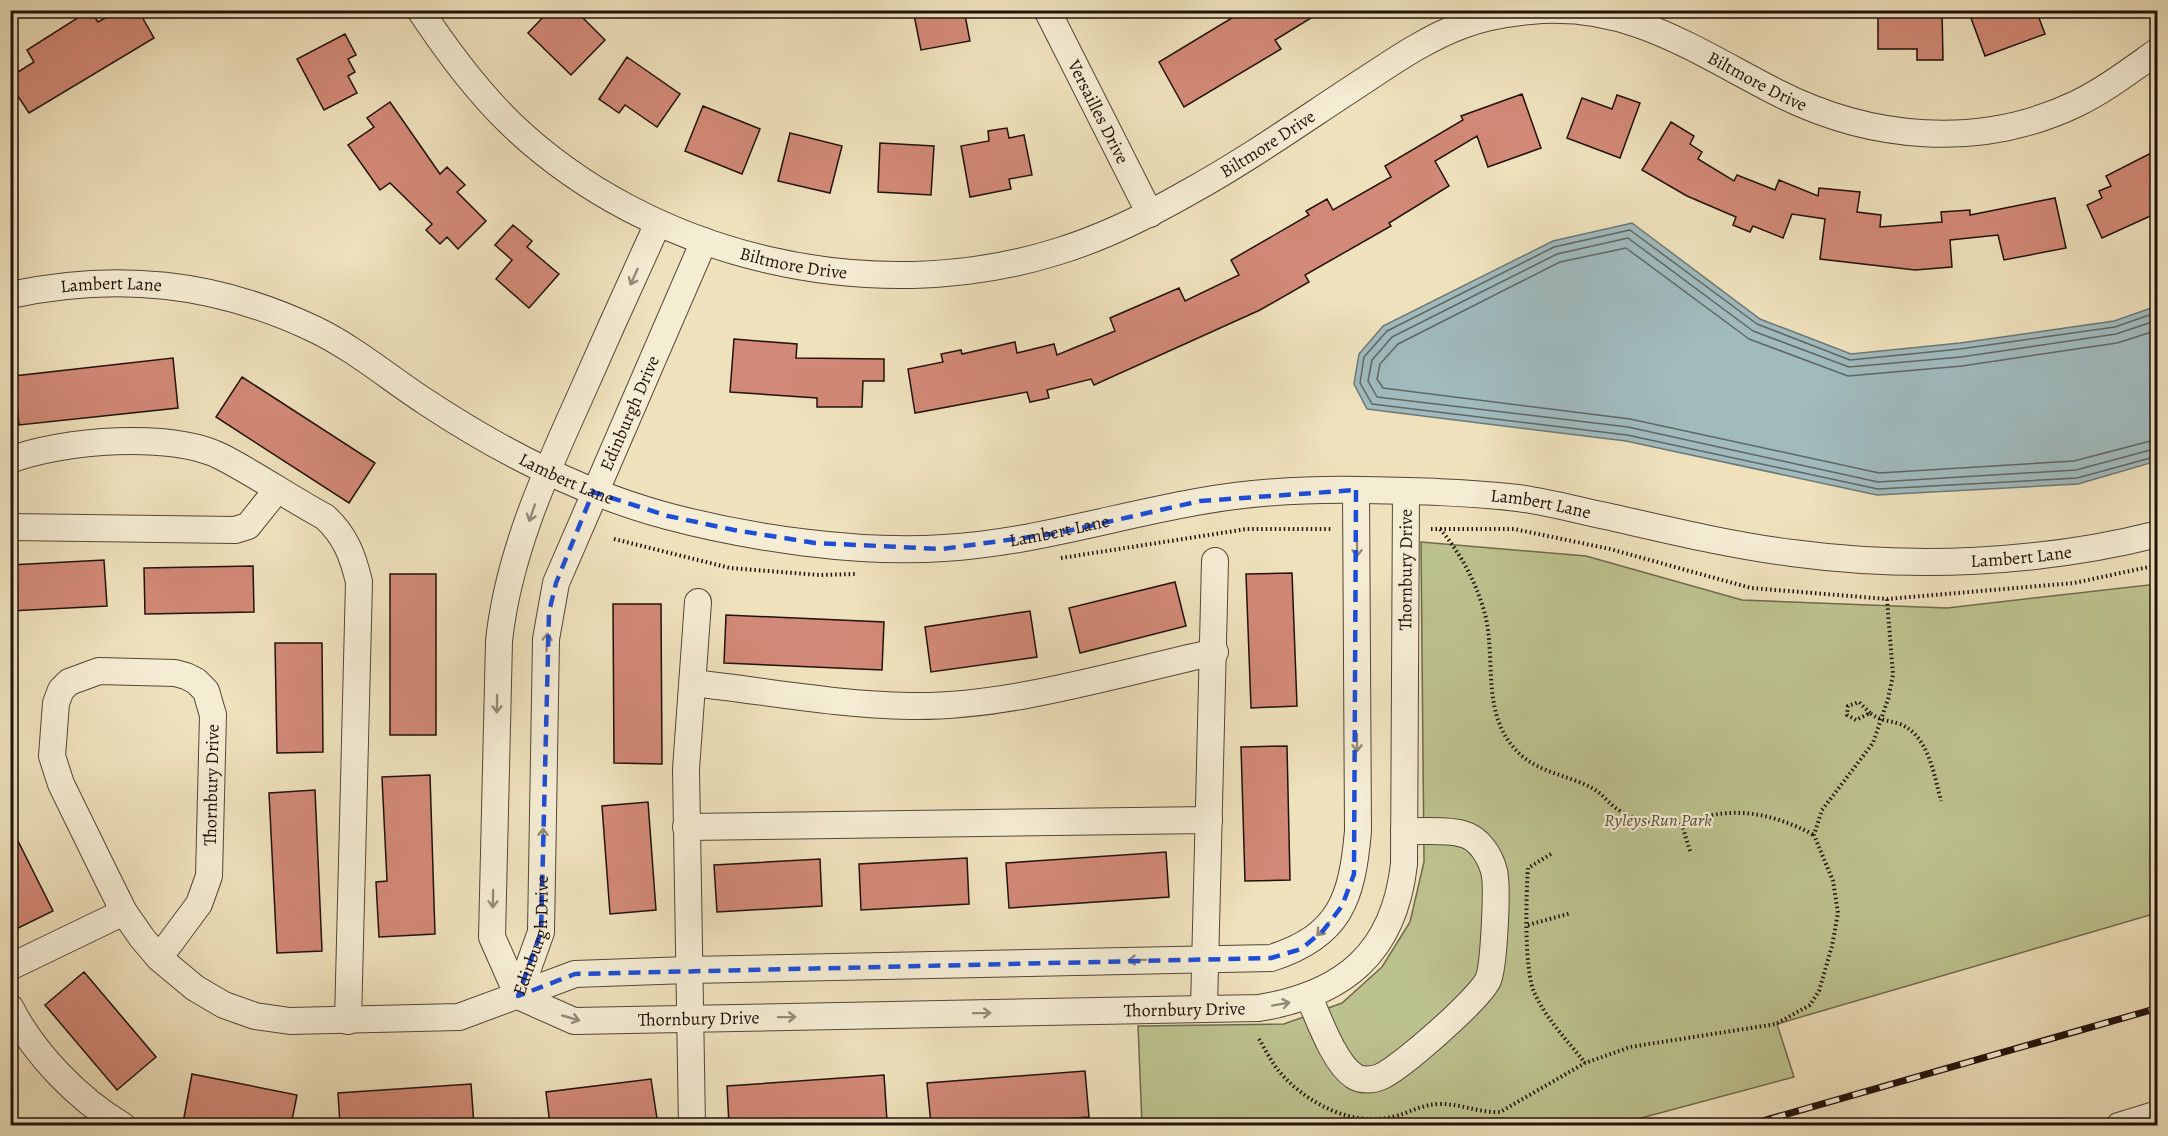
<svg xmlns="http://www.w3.org/2000/svg" width="2168" height="1136" viewBox="0 0 2168 1136" font-family="Alegreya,serif">
  <style>
    .green { fill: #bcc28e; stroke: #6e6a4c; stroke-width: 1.5 }
    .water { fill: #a0babd; stroke: #6d7776; stroke-width: 1.5 }
    .lines { fill: none; stroke-linecap: round; stroke-linejoin: round }
    .shore { stroke: #606664; stroke-width: 1.5 }
    .building { fill: #d28977; stroke: #21120b; stroke-width: 1.5 }
    .minor-casing { stroke: #544637; stroke-width: 28 }
    .path { stroke: #21120b; stroke-width: 4; stroke-dasharray: 1.5 3; stroke-linecap: butt }
    .minor { stroke: #f4ecd3; stroke-width: 26 }
    .rail-casing { stroke: #21120b; stroke-width: 7 }
    .rail { stroke: #f4ecd3; stroke-width: 4.5; stroke-dasharray: 14; stroke-linecap: butt }
    .oneway { stroke: #958a79 }
    .marked { fill: none; stroke: #1d4ed8; stroke-width: 4.5; stroke-dasharray: 12 8; stroke-linejoin: round }
    .labels { text-anchor: middle; dominant-baseline: central; stroke-width: 4.5; stroke-linejoin: round; paint-order: stroke }
    .street-label { font-size: 18px; fill: #21120b; stroke: #f4ecd3 }
    .park-label { font-size: 18px; font-style: italic; fill: #575039; stroke: #f4ecd3 }
  </style>
  <rect width="100%" height="100%" fill="#eee1bc"/>
  <filter id="stains"><feTurbulence type="fractalNoise" baseFrequency=".00333" numOctaves="4"/><feColorMatrix values="0 0 0 0 .2 0 0 0 0 .09 0 0 0 0 .02 0 0 0 .5 -.17"/></filter>
  <radialGradient id="worn" r=".72"><stop offset=".6" stop-color="#630" stop-opacity="0"/><stop offset="1" stop-color="#630" stop-opacity=".3"/></radialGradient>
  <!-- green -->
  <path class="green" d="M1421,542L1586,556L1742,600L1947,608L2157,584V913L1777,1024L1794,1077L1615,1125H1142L1138,1026L1284,1024L1342,1003L1382,967L1410,922L1424,862Z"/>
  <!-- water -->
  <path class="water" d="M1632,223L1760,319L1851,354L1960,343L2114,321L2157,306V461L2078,484L1877,495L1626,441L1367,409L1354,384L1359,354L1383,326L1553,241Z"/>
  <g class="lines">
    <!-- shore -->
    <path class="shore" d="M2158,312L2115,327L1960,349L1850,360L1757,324L1630,230L1554,247L1387,331L1364,357L1360,383L1372,404L1627,435L1878,489L2077,478L2158,456
      M2158,320L2116,334L1961,357L1849,367L1753,331L1628,238L1557,254L1392,337L1372,360L1368,381L1377,397L1628,427L1878,482L2076,470L2158,448
      M2158,330L2117,343L1962,366L1848,376L1749,339L1626,248L1560,262L1398,344L1380,364L1377,379L1383,388L1630,419L1879,473L2074,461L2158,439"/>
  </g>
  <!-- building -->
  <path class="building" d="M90,10L98,22L119,10H138L154,38L29,113L10,84V77L34,62L27,50Z
    M550,10H575L605,40L571,75L528,33Z
    M913,10H964L970,41L921,50Z
    M1245,10H1324L1275,40L1281,49L1184,107L1159,62Z
    M1878,10H1942L1943,60H1917V49H1878Z
    M1968,10H2036L2045,34L1985,56Z
    M345,34L356,55L348,59L355,72L348,76L357,93L324,110L297,59Z
    M627,57L680,94L657,127L625,105L619,113L599,99Z
    M1522,94L1541,148L1488,167L1477,136L1435,161L1449,186L1389,223L1391,226L1305,275L1309,282L1260,310L1094,385L1091,379L1047,390L1049,398L1030,402L1027,392L915,413L908,369L943,362L941,354L961,350L962,354L1015,342L1017,353L1054,344L1057,355L1115,331L1110,318L1179,288L1185,301L1239,275L1231,260L1309,215L1306,211L1327,199L1333,210L1391,177L1385,166L1463,120L1461,116Z
    M1617,95L1640,103L1620,158L1567,138L1582,98L1612,109Z
    M390,102L440,174L447,167L465,185L457,192L486,221L458,249L447,237L440,244L426,230L432,224L390,183L380,190L348,145L374,127L367,118Z
    M703,106L760,129L742,174L685,151Z
    M1671,122L1694,136L1690,144L1702,152L1698,159L1734,181L1737,175L1775,190L1779,180L1818,196L1819,188L1860,192L1857,212L1881,215L1880,227L1942,222L1941,212L1970,210V215L2055,198L2066,248L2004,260L1998,235L1950,240L1952,267L1915,270L1820,259L1825,219L1792,214L1783,238L1753,226L1750,232L1733,225L1736,217L1687,196L1642,170Z
    M1007,128L1009,138L1024,135L1032,175L1009,179L1011,189L970,197L961,146L989,141L988,131Z
    M790,133L842,146L830,193L778,181Z
    M880,143L934,146L931,195L878,192Z
    M2157,150V213L2102,238L2087,205L2102,198L2099,191L2111,186L2106,176Z
    M513,225L532,241L527,247L559,274L529,308L496,279L512,260L495,245Z
    M734,339L797,344L796,358L884,359V381H863L862,407H817V398L730,392Z
    M173,358L178,408L19,425L14,376Z
    M242,377L375,463L349,503L216,417Z
    M104,560L107,606L10,611V565Z
    M253,566L254,612L145,614L144,568Z
    M1292,573L1297,706L1251,708L1246,574Z
    M390,574H436V735H390Z
    M1175,582L1186,626L1080,653L1069,608Z
    M613,604H661L662,764L614,763Z
    M1030,611L1037,657L931,672L925,627Z
    M726,615L884,622L882,670L724,663Z
    M275,643H322L323,752L277,753Z
    M1287,746L1290,880L1245,881L1241,747Z
    M430,775L435,934L379,937L376,882L387,881L382,777Z
    M315,790L322,951L277,953L269,793Z
    M648,802L656,910L610,914L602,806Z
    M10,825L53,911L10,932Z
    M1166,852L1169,897L1009,908L1006,863Z
    M967,858L969,904L861,910L859,864Z
    M820,859L822,906L717,912L714,865Z
    M84,972L156,1057L117,1090L45,1005Z
    M1085,1071L1089,1117L969,1125H931L927,1083Z
    M192,1074L297,1095L291,1125H195L183,1123Z
    M884,1075L887,1121L822,1125H729L727,1086Z
    M651,1079L658,1125H550L546,1092Z
    M471,1084L474,1125H340L338,1093Z"/>
  <g class="lines">
    <defs>
      <g id="minor">
        <path id="s1" d="M420,10C447,51 477,91 511,124C651,258 872,309 1056,252C1103,238 1147,216 1189,192C1249,159 1305,119 1362,82C1394,61 1427,38 1463,25C1484,17 1509,13 1530,11C1627,1 1694,50 1776,92C1870,140 1979,150 2076,104C2105,90 2131,70 2158,51"/>
        <path id="s2" d="M1047,10L1150,214"/>
        <path id="s3" d="M10,295C117,272 215,282 314,329C354,348 389,378 426,402C500,451 581,493 667,516C749,538 859,554 944,548C1030,543 1112,517 1196,502C1249,492 1308,489 1362,490C1414,491 1467,492 1518,498C1548,502 1577,510 1606,516C1668,530 1729,545 1792,553C1912,569 2040,564 2158,534"/>
        <path d="M10,460C62,440 172,431 222,457C257,475 290,498 325,517C345,535 353,556 359,582L348,1021"/>
        <path d="M10,527L235,530L248,526L276,491"/>
        <path d="M693,683C765,691 838,705 910,706C1008,708 1119,673 1215,652"/>
        <path d="M686,827L1209,820"/>
        <path id="s4" d="M159,958L199,904L209,876L213,715L206,691L196,681L186,676L175,673L99,671L69,682L61,690L56,703L52,756L61,784L109,882L124,912L142,938L159,958L195,988L224,1005L255,1016L290,1021L459,1017L575,974L688,970L1271,958C1340,936 1352,899 1358,831L1356,490"/>
        <path d="M10,967L124,912"/>
        <path id="s5" d="M518,996L574,1021L1259,1008C1344,994 1394,953 1404,864L1406,492"/>
        <path d="M518,996L492,937L499,641C508,556 544,476 579,399C605,340 631,282 658,223"/>
        <path id="s6" d="M518,996L541,932L546,639L556,583L704,241"/>
        <path d="M1309,997C1319,1019 1334,1063 1354,1076C1361,1081 1373,1080 1380,1077C1401,1068 1479,999 1488,980C1494,967 1498,885 1494,871C1490,856 1479,838 1463,834C1446,829 1422,832 1404,831"/>
        <path d="M10,1007C34,1054 78,1099 123,1126"/>
        <path d="M1204,1008L1215,561"/>
        <path d="M692,1126L686,769L698,602"/>
        <path d="M2119,1126L2158,1114"/>
      </g>
    </defs>
    <!-- minor casing -->
    <use href="#minor" class="minor-casing"/>
    <!-- path -->
    <path class="path" d="M1431,529H1514L1610,549L1751,588L1887,599L2074,583L2158,565
      M1440,529C1460,552 1477,584 1485,614C1497,662 1479,718 1522,756C1542,773 1570,776 1592,788C1602,793 1608,803 1617,809C1638,823 1657,826 1682,825
      M614,539L730,568L819,575L856,574
      M1061,558L1247,529H1333
      M1870,713L1859,702L1848,706L1847,715L1856,720L1870,713C1880,721 1888,720 1900,724C1929,736 1934,775 1941,801
      M1690,851L1682,825C1727,804 1771,812 1814,835
      M1551,854L1528,868C1526,896 1524,968 1534,992C1546,1019 1568,1041 1585,1063
      M1528,925L1571,913
      M1259,1039C1265,1049 1271,1061 1278,1070C1304,1102 1351,1127 1392,1117C1410,1113 1421,1104 1441,1104C1461,1104 1480,1113 1500,1112L1585,1063L1630,1047L1776,1024L1810,1005L1819,991L1832,946L1838,913L1833,881L1814,835L1822,810L1873,743L1888,699L1893,675L1887,599"/>
    <!-- minor -->
    <use href="#minor" class="minor"/>
    <defs>
      <path id="rail" d="M1745,1126L2158,1008"/>
    </defs>
    <!-- rail casing -->
    <use href="#rail" class="rail-casing"/>
    <!-- rail -->
    <use href="#rail" class="rail"/>
  </g>
  <!-- one-way arrows -->
  <defs><path id="oneway-shaft" d="M-6 0H5M1.5-3L5.5 0L1.5 3" fill="none" stroke-width="1.6" stroke-linecap="round" stroke-linejoin="round" transform="scale(1.5)"/></defs>
  <g class="oneway">
    <use href="#oneway-shaft" transform="translate(634 277) rotate(114)"/>
    <use href="#oneway-shaft" transform="translate(532 513) rotate(109)"/>
    <use href="#oneway-shaft" transform="translate(1357 548) rotate(90)"/>
    <use href="#oneway-shaft" transform="translate(547 642) rotate(-87)"/>
    <use href="#oneway-shaft" transform="translate(497 704) rotate(91)"/>
    <use href="#oneway-shaft" transform="translate(1357 743) rotate(90)"/>
    <use href="#oneway-shaft" transform="translate(543 837) rotate(-89)"/>
    <use href="#oneway-shaft" transform="translate(493 899) rotate(91)"/>
    <use href="#oneway-shaft" transform="translate(1323 929) rotate(133)"/>
    <use href="#oneway-shaft" transform="translate(1137 960) rotate(179)"/>
    <use href="#oneway-shaft" transform="translate(1281 1004) rotate(-10)"/>
    <use href="#oneway-shaft" transform="translate(982 1013) rotate(-1)"/>
    <use href="#oneway-shaft" transform="translate(787 1017) rotate(-1)"/>
    <use href="#oneway-shaft" transform="translate(571 1018) rotate(16)"/>
  </g>
  <!-- marked area -->
  <path class="marked" d="M1356,490L1354,874L1342,906L1323,931L1301,949L1271,958L575,974L518,996L541,932L549,612L556,583L593,492L668,516L734,530L815,543L942,549L1059,533L1200,501Z"/>
  <g class="labels">
    <!-- street labels -->
    <g class="street-label">
      <text stroke="none"><textPath href="#s1" startOffset="1510">Biltmore Drive</textPath></text>
      <text stroke="none"><textPath href="#s2" startOffset="114">Versailles Drive</textPath></text>
      <text stroke="none"><textPath href="#s1" startOffset="970">Biltmore Drive</textPath></text>
      <text stroke="none"><textPath href="#s1" startOffset="466">Biltmore Drive</textPath></text>
      <text stroke="none"><textPath href="#s3" startOffset="102">Lambert Lane</textPath></text>
      <text stroke="none"><textPath href="#s6" startOffset="603">Edinburgh Drive</textPath></text>
      <text stroke="none"><textPath href="#s3" startOffset="606">Lambert Lane</textPath></text>
      <text stroke="none"><textPath href="#s3" startOffset="1596">Lambert Lane</textPath></text>
      <text stroke="none"><textPath href="#s3" startOffset="1110">Lambert Lane</textPath></text>
      <text stroke="none"><textPath href="#s3" startOffset="2082">Lambert Lane</textPath></text>
      <text stroke="none"><textPath href="#s5" startOffset="1264">Thornbury Drive</textPath></text>
      <text stroke="none"><textPath href="#s4" startOffset="188">Thornbury Drive</textPath></text>
      <text stroke="none"><textPath href="#s6" startOffset="63">Edinburgh Drive</textPath></text>
      <text stroke="none"><textPath href="#s5" startOffset="672">Thornbury Drive</textPath></text>
      <text stroke="none"><textPath href="#s5" startOffset="186">Thornbury Drive</textPath></text>
    </g>
    <!-- park labels -->
    <g class="park-label">
      <text x="1658" y="820">Ryleys Run Park</text>
    </g>
  </g>
  <!-- margin -->
  <rect width="2168" height="1136" fill="none" stroke="#eee1bc" stroke-width="36"/>
  <rect x="12" y="12" width="2144" height="1112" fill="none" stroke="#21120b" stroke-width="3"/>
  <rect x="18" y="18" width="2132" height="1100" fill="none" stroke="#21120b" stroke-width="1.5"/>
  <rect width="100%" height="100%" filter="url(#stains)"/>
  <rect width="100%" height="100%" fill="url(#worn)"/>
</svg>
